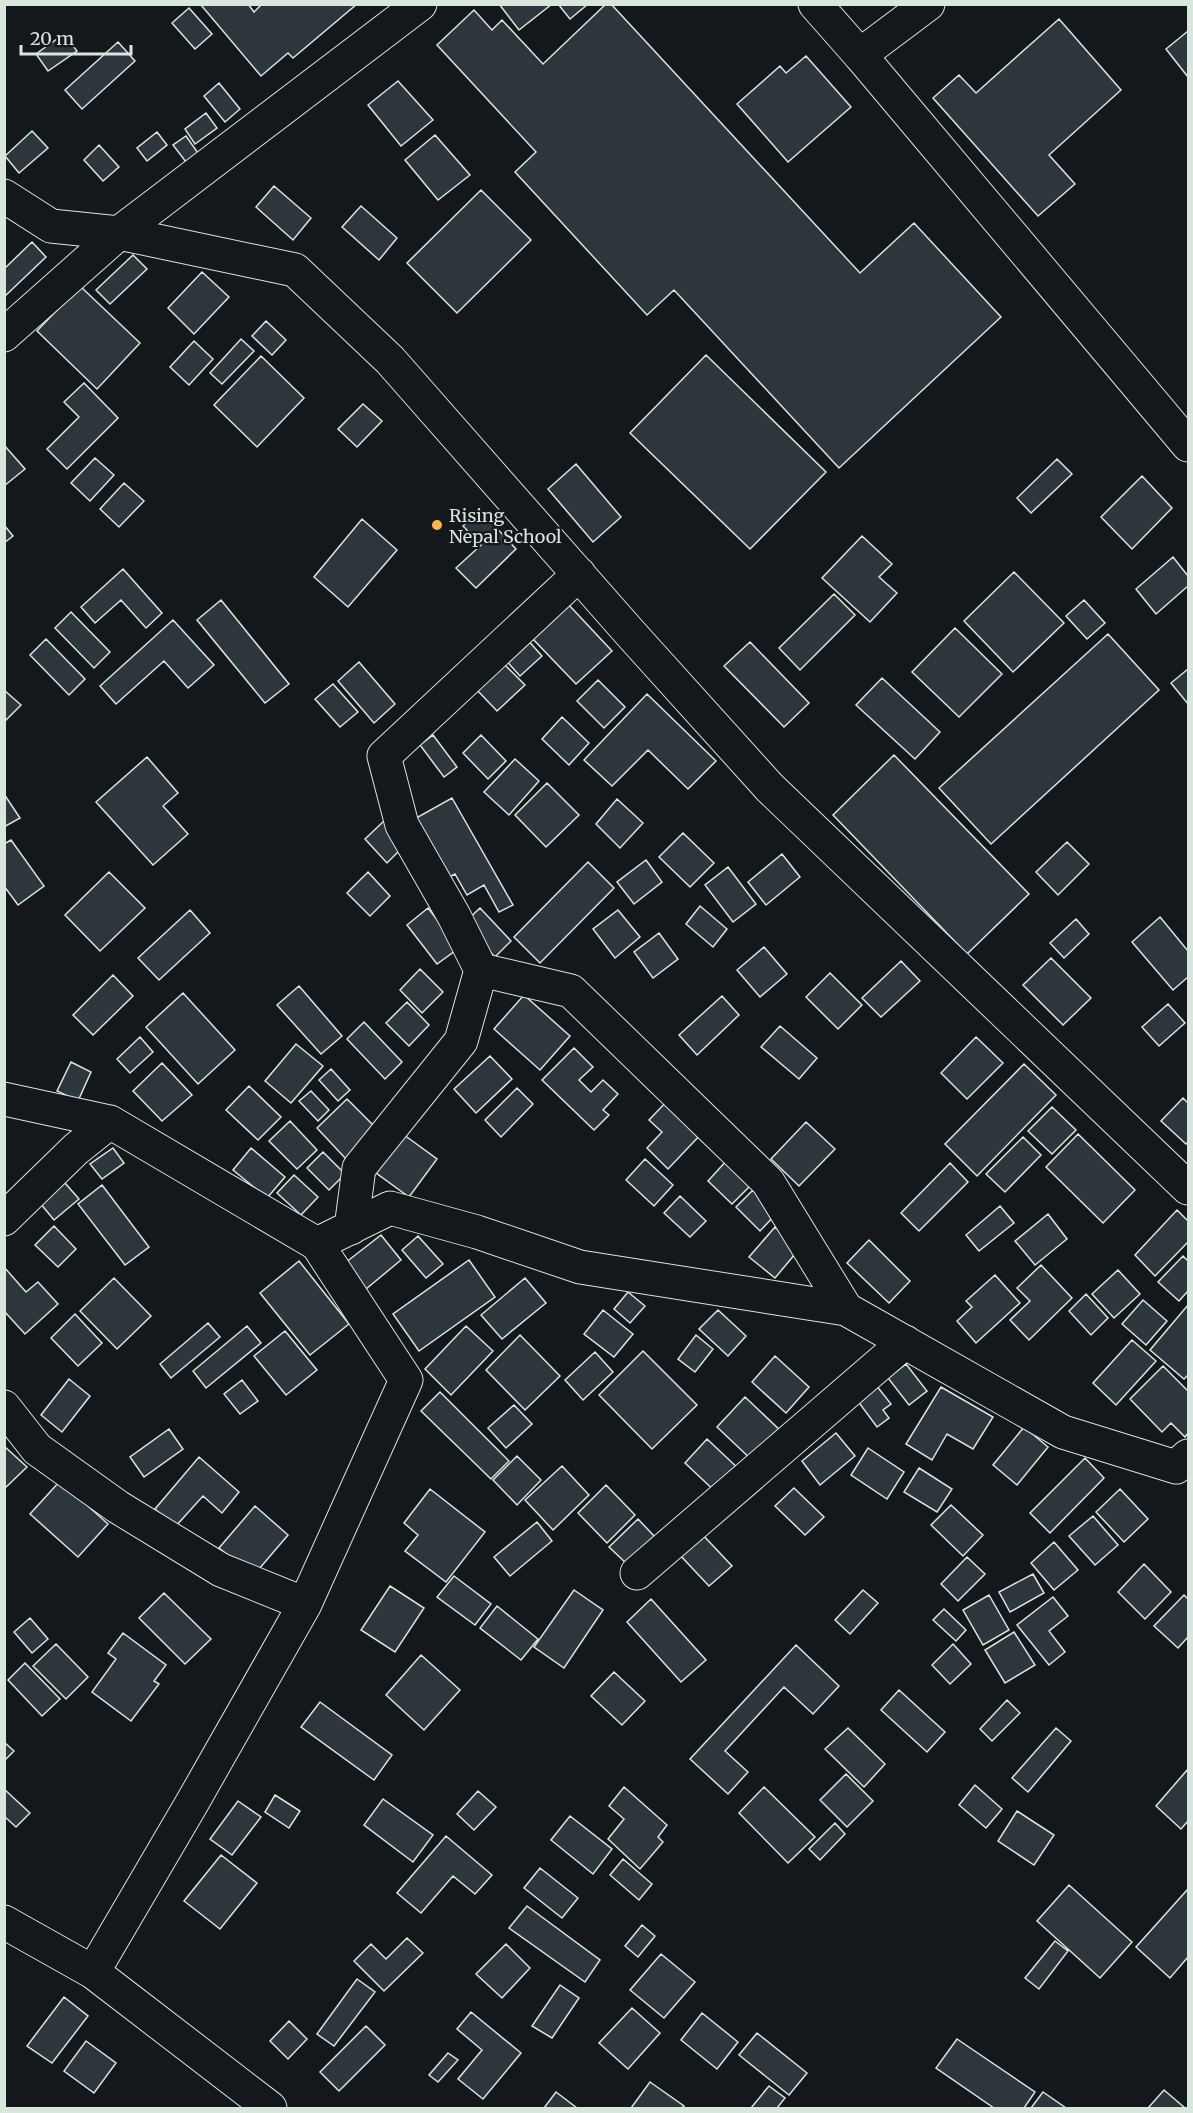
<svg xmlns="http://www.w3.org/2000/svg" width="1193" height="2113" viewBox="0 0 1193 2113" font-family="Merriweather,serif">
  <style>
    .building { fill: #2c363c; stroke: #d8e6dc; stroke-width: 1.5 }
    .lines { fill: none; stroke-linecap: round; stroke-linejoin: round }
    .minor-casing { stroke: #d8e6dc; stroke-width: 35 }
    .major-casing { stroke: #d8e6dc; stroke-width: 35 }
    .minor { stroke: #14181c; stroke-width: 33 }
    .major { stroke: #14181c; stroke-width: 33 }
    .poi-dot { fill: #ffb74d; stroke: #14181c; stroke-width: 2 }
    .labels { text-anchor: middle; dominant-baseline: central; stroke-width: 4.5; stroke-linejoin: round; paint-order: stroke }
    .poi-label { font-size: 18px; fill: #d8e6dc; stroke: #14181c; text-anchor: start }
  </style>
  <rect width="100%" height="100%" fill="#14181c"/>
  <!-- building -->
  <path class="building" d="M248,4L254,12L262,4H357L293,58L288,53L261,76L201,5Z
    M499,4H552L519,30Z
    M558,4H588L570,19Z
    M606,4H611L860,273L914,223L1001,317L839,468L674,290L647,315L515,172L536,152L437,45L474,10L492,30L502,20L543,64Z
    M189,8L212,34L195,49L172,23Z
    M1059,19L1121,90L1049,155L1075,184L1038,216L933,98L959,75L976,93Z
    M1188,31V77L1166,49Z
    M64,34L77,51L48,71L36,54Z
    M118,42L135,61L82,109L65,90Z
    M806,56L851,107L788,162L737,104L780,66L786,73Z
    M398,81L433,120L401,146L368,105Z
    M219,83L240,109L225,122L204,96Z
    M206,113L217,128L195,144L185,129Z
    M32,131L48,148L19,173L5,156Z
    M157,132L167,145L147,161L137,148Z
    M435,135L470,175L438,200L405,160Z
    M186,136L198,153L186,162L173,145Z
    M99,145L119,167L103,181L84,160Z
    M274,186L311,218L293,240L256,207Z
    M481,190L531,240L457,313L407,263Z
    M361,206L397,238L379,260L342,227Z
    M32,242L46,257L4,297V269Z
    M133,255L147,269L110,304L96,290Z
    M202,272L229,297L194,334L168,308Z
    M80,286L140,343L97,389L37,331Z
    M266,321L286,340L272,355L252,336Z
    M241,339L254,351L222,384L210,373Z
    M194,341L213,359L189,385L170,367Z
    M706,355L826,472L750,549L630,433Z
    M261,356L304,398L257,447L214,405Z
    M84,383L118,418L67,469L47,449L79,417L64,402Z
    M363,404L382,421L357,447L338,429Z
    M4,445L25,469L4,486Z
    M95,458L114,475L90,501L71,483Z
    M1057,459L1072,474L1031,513L1017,498Z
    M576,464L621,517L593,542L548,489Z
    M1142,476L1172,508L1132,549L1101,517Z
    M124,483L144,501L119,527L100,509Z
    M480,510L516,549L476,588L456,568L481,545L463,526Z
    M362,519L397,550L348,607L314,577Z
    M4,525L13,536L4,543Z
    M862,536L892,564L879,577L897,593L870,622L822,578Z
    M1173,557L1188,576V586L1156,614L1136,589Z
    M123,569L162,613L146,628L121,600L95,623L81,607Z
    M1014,572L1064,623L1013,672L964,621Z
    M834,594L855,615L800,670L779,648Z
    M221,600L289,684L265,703L197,620Z
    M1084,600L1105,623L1087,639L1066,616Z
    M567,603L612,651L576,684L531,637Z
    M71,612L110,652L94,668L55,628Z
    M173,620L214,665L188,688L164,661L116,704L100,686Z
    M955,628L1002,674L959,717L912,672Z
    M1108,634L1159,690L991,844L939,788Z
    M525,637L542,656L520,676L503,657Z
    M46,639L85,679L69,695L30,655Z
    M750,642L809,703L784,727L724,666Z
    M359,662L395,704L374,723L338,681Z
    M503,663L525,685L497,711L476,689Z
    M1188,669V704L1171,683Z
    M882,678L940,732L915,759L856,705Z
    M598,680L625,707L604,728L577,701Z
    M333,684L358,712L340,727L315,699Z
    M4,690L21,705L4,722Z
    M647,694L716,761L688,789L648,750L612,786L584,760Z
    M562,717L589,743L569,765L542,739Z
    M433,735L457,767L444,777L420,745Z
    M481,735L506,761L488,779L463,753Z
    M894,755L1029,894L967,954L833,815Z
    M147,757L178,793L163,806L188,834L153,865L96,802Z
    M515,759L539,781L509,815L484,792Z
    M547,783L579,815L546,847L515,815Z
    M4,794L20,818L4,827Z
    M452,798L513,905L499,912L484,885L467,895L455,874L442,881L409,822Z
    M617,799L643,823L620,848L596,824Z
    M386,819L408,842L387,863L365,839Z
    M683,833L714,863L690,887L659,857Z
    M11,840L44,886L18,905L4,886V844Z
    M1067,842L1089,864L1058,895L1036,872Z
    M782,854L800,877L766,905L748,882Z
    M646,860L662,882L634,904L617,882Z
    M588,862L614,888L540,963L514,937Z
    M728,867L756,904L733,922L705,885Z
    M109,872L145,908L100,951L65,915Z
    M368,872L390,896L370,916L347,893Z
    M700,906L727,929L713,947L686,924Z
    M428,908L459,948L437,964L407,925Z
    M480,908L511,941L495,957L463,924Z
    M190,910L210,933L159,980L138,958Z
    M618,910L640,937L615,958L593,929Z
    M1160,917L1188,951V977L1173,990L1132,942Z
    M1076,919L1089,934L1064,958L1050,943Z
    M659,933L678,959L653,978L634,952Z
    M764,947L787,974L760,997L737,970Z
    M1051,958L1091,998L1063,1025L1023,985Z
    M901,961L920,981L881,1017L862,998Z
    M420,969L443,992L422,1013L400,990Z
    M830,973L862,1005L838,1029L806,997Z
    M113,975L133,996L93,1035L73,1015Z
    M299,986L342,1036L321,1054L277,1005Z
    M183,993L235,1050L198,1084L146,1027Z
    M524,995L570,1036L540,1070L494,1029Z
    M722,996L739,1015L697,1055L679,1035Z
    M407,1002L429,1025L409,1046L386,1023Z
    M1168,1004L1185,1023L1159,1046L1142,1027Z
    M364,1022L402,1062L385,1079L347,1039Z
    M780,1026L817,1058L799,1079L761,1047Z
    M140,1037L153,1052L130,1073L117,1059Z
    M976,1037L1003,1063L967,1099L941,1073Z
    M296,1044L323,1066L291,1103L265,1081Z
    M574,1048L593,1067L579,1080L591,1092L603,1080L618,1094L603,1110L609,1115L594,1130L542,1080Z
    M490,1056L512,1079L476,1113L454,1089Z
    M71,1062L91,1072L78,1101L57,1091Z
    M162,1063L192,1095L162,1121L133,1091Z
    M1024,1064L1056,1095L977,1176L945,1144Z
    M331,1069L350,1090L338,1101L319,1080Z
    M249,1086L281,1117L258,1140L226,1110Z
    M517,1088L533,1104L501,1137L485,1120Z
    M311,1091L329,1110L318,1121L299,1101Z
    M1183,1098L1188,1103V1142L1186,1144L1161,1121Z
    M347,1099L377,1129L346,1159L317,1128Z
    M669,1099L703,1132L668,1169L647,1148L662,1132L649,1120Z
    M1052,1107L1076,1130L1052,1154L1028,1131Z
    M290,1121L317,1150L297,1169L269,1141Z
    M806,1122L835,1149L799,1186L771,1159Z
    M400,1132L437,1159L409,1197L372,1170Z
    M1078,1134L1135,1190L1103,1223L1046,1167Z
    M1023,1137L1041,1155L1005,1192L986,1174Z
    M113,1148L124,1163L102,1179L90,1164Z
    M251,1148L285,1177L267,1198L233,1170Z
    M323,1152L345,1174L329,1190L307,1168Z
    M645,1159L673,1185L654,1206L626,1180Z
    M728,1159L753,1183L732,1204L708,1181Z
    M950,1163L968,1182L919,1231L901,1213Z
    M294,1175L318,1197L301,1215L277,1193Z
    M65,1183L79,1199L54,1220L40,1203Z
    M102,1185L149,1247L125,1265L78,1204Z
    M753,1190L776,1214L760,1231L736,1207Z
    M680,1196L706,1221L690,1237L664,1213Z
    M1000,1206L1014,1223L979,1251L966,1235Z
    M1177,1210L1188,1221V1242L1155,1276L1135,1255Z
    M1048,1214L1067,1239L1035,1265L1015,1241Z
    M54,1226L76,1249L58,1267L35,1245Z
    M775,1227L800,1248L775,1278L749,1257Z
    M381,1235L401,1260L366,1289L345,1263Z
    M418,1236L443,1264L426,1278L402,1250Z
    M869,1240L910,1281L889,1303L847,1263Z
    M1183,1256L1188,1261V1291L1179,1301L1158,1282Z
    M469,1260L495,1297L419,1351L393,1314Z
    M299,1261L349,1324L310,1355L260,1293Z
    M1041,1265L1072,1298L1029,1340L1010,1320L1030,1301L1017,1288Z
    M4,1267L26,1292L38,1282L58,1304L25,1334L4,1311Z
    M1118,1270L1140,1294L1114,1318L1092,1294Z
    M995,1275L1020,1303L976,1343L957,1321L972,1307L966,1301Z
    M114,1278L151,1316L117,1349L80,1311Z
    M525,1278L546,1303L502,1339L481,1315Z
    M628,1292L645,1306L630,1323L614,1309Z
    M1086,1294L1108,1318L1091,1335L1069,1311Z
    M1143,1300L1167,1321L1146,1345L1122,1324Z
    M1188,1305V1375L1184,1379L1150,1350Z
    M603,1310L633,1334L614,1357L584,1334Z
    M718,1310L746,1336L728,1356L699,1329Z
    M75,1314L102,1343L78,1366L51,1338Z
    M208,1323L220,1337L171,1378L160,1364Z
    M247,1326L261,1343L206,1388L193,1371Z
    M466,1326L493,1351L451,1395L425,1369Z
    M285,1331L317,1370L286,1395L254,1356Z
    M520,1335L560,1376L525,1410L486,1370Z
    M696,1335L713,1349L695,1372L678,1359Z
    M1132,1340L1156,1361L1116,1405L1093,1383Z
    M643,1351L697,1405L652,1449L599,1395Z
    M595,1352L613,1372L583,1400L565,1380Z
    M775,1356L809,1387L786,1413L752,1382Z
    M906,1364L927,1391L909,1405L888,1378Z
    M1163,1366L1188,1391V1433L1185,1437L1171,1423L1162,1432L1130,1399Z
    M69,1379L90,1396L62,1432L41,1415Z
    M242,1380L258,1401L240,1414L224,1394Z
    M876,1385L891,1404L883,1410L889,1418L877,1427L857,1400Z
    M941,1387L993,1417L973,1449L947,1434L932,1460L906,1444Z
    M440,1392L509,1461L491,1479L421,1411Z
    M745,1397L783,1433L755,1463L717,1427Z
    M514,1405L532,1424L506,1448L488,1428Z
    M1024,1427L1048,1447L1017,1485L993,1465Z
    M169,1429L183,1449L144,1477L130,1457Z
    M836,1433L855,1456L820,1485L802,1461Z
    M707,1439L742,1472L720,1496L685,1463Z
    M4,1446L27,1467L4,1489Z
    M868,1448L904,1472L887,1499L851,1475Z
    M517,1456L541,1480L517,1505L493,1480Z
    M199,1457L239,1492L222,1513L203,1496L175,1527L155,1509Z
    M1085,1458L1104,1478L1050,1533L1030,1513Z
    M562,1466L589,1495L553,1530L525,1500Z
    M919,1468L952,1489L937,1512L904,1492Z
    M60,1481L108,1524L78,1557L30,1514Z
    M606,1485L635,1515L607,1543L578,1513Z
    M794,1488L824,1517L805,1535L775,1506Z
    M430,1489L485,1532L446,1582L405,1551L418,1535L404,1523Z
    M1120,1489L1148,1519L1124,1542L1096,1512Z
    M951,1505L983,1535L963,1556L931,1525Z
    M255,1506L288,1535L253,1576L219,1548Z
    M1093,1516L1118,1545L1095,1565L1069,1536Z
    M638,1519L655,1537L627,1564L609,1547Z
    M537,1522L552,1541L510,1576L494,1557Z
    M701,1533L732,1566L709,1586L678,1553Z
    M1054,1542L1078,1570L1054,1590L1031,1563Z
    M967,1557L985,1574L958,1601L941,1584Z
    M1144,1564L1171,1592L1145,1619L1118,1592Z
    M1033,1574L1044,1593L1010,1612L999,1592Z
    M454,1576L491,1604L475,1625L437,1597Z
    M390,1586L424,1608L395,1652L361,1630Z
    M574,1590L603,1610L564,1668L534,1647Z
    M863,1590L878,1603L850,1634L835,1620Z
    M164,1593L211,1639L185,1664L139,1618Z
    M989,1595L1009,1630L983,1645L963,1610Z
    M1184,1595L1188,1599V1637L1178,1648L1154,1626Z
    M1053,1597L1068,1616L1049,1631L1065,1652L1049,1665L1017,1625Z
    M651,1599L706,1660L681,1682L627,1622Z
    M497,1606L538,1639L521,1660L480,1628Z
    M944,1609L966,1630L956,1641L933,1620Z
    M30,1618L48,1639L32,1653L14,1632Z
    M1014,1632L1035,1665L1005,1683L985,1650Z
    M123,1633L166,1665L154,1681L159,1684L131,1721L92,1692L116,1659L108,1653Z
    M56,1644L88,1677L66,1699L33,1666Z
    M953,1644L971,1664L950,1684L932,1665Z
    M796,1645L839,1686L813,1714L784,1687L725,1751L748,1772L728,1794L690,1759Z
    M421,1655L460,1690L424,1730L386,1695Z
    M25,1663L60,1699L42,1716L8,1680Z
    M614,1672L645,1701L622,1725L591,1696Z
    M899,1690L945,1732L927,1752L881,1710Z
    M1007,1700L1020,1713L992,1741L980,1729Z
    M320,1702L392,1755L374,1780L301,1727Z
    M848,1728L885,1764L864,1787L825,1749Z
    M1056,1728L1071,1741L1028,1792L1012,1778Z
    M4,1742L14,1751L4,1761Z
    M1188,1769V1821L1181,1829L1156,1806Z
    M846,1774L873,1801L847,1827L820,1800Z
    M975,1785L1002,1809L986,1828L959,1805Z
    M624,1787L667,1825L658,1837L663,1842L640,1869L608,1839L624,1819L609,1806Z
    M764,1787L815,1837L788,1863L739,1813Z
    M4,1789L30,1813L16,1827L4,1816Z
    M478,1791L496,1807L474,1830L457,1814Z
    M275,1795L300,1811L289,1828L265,1812Z
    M383,1799L433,1835L413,1862L364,1825Z
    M238,1801L261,1817L232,1855L210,1839Z
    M1017,1811L1054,1835L1034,1865L998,1841Z
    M570,1816L612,1849L593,1874L551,1840Z
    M835,1823L845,1834L820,1860L809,1849Z
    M446,1836L492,1875L475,1894L453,1876L421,1913L397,1893Z
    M221,1855L257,1883L220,1929L184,1901Z
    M623,1859L652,1884L639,1900L610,1875Z
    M540,1868L578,1898L562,1918L524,1888Z
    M1069,1885L1132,1942L1100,1978L1037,1921Z
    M1188,1889V1957L1170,1978L1136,1947Z
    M527,1906L600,1960L585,1982L509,1928Z
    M642,1925L655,1936L638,1957L625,1946Z
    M407,1938L423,1953L384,1991L354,1961L371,1944L386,1959Z
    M1055,1941L1068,1951L1039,1989L1025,1978Z
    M506,1944L530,1968L502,1998L476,1974Z
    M661,1954L695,1982L664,2018L630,1990Z
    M357,1979L375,1992L334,2046L317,2034Z
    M560,1985L579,1998L552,2038L532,2026Z
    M64,1997L88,2016L52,2063L27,2046Z
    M632,2008L660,2033L628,2069L599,2043Z
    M471,2012L521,2053L483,2099L458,2079L482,2050L457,2029Z
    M702,2013L738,2042L717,2069L681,2040Z
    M289,2021L307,2039L288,2059L270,2041Z
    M366,2026L385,2045L339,2091L320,2072Z
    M757,2033L807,2073L789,2095L739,2055Z
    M957,2039L1035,2092L1024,2108H994L936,2068Z
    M86,2041L116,2063L94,2093L64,2071Z
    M448,2053L458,2060L438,2082L429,2075Z
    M650,2082L684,2106L681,2108H631Z
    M769,2086L785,2098L777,2108H751Z
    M1164,2090L1185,2108H1148Z
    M556,2092L577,2108H544Z
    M1043,2092L1066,2108H1031Z"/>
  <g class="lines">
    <defs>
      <path id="minor" d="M860,55L928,4
        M4,196L51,226L119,233L295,270L390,360L631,634L770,788L1188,1188
        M4,335L119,233L420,4
        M481,970L571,991L768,1182L846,1309
        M4,1099L110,1122L317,1244L406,1380L305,1604L192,1803L93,1972
        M4,1219L76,1149L110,1122
        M351,1228L359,1168L461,1041L481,970L454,916L402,825L384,756L579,574
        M317,1244L390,1208L477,1232L580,1267L846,1309L1063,1432L1176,1467L1188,1456
        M4,1407L37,1449L118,1507L221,1570L305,1604
        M637,1573L905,1342
        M4,1922L93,1972L270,2108"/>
      <path id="major" d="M815,4L860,55L1188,445"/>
    </defs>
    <!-- minor casing -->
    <use href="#minor" class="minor-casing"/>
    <!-- major casing -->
    <use href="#major" class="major-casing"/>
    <!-- minor -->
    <use href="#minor" class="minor"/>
    <!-- major -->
    <use href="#major" class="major"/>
  </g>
  <!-- markers -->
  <circle class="poi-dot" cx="437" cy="525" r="6"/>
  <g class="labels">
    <!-- poi labels -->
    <g class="poi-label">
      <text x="449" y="515">Rising<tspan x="449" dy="21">Nepal School</tspan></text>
    </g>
  </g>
  <!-- border -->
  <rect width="1193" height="2113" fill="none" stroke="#d8e6dc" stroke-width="12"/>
  <!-- scale -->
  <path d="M21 45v9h110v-9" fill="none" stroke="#d8e6dc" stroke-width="3"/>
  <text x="30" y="45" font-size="18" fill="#d8e6dc" stroke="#14181c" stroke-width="4.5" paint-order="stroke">20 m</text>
</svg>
